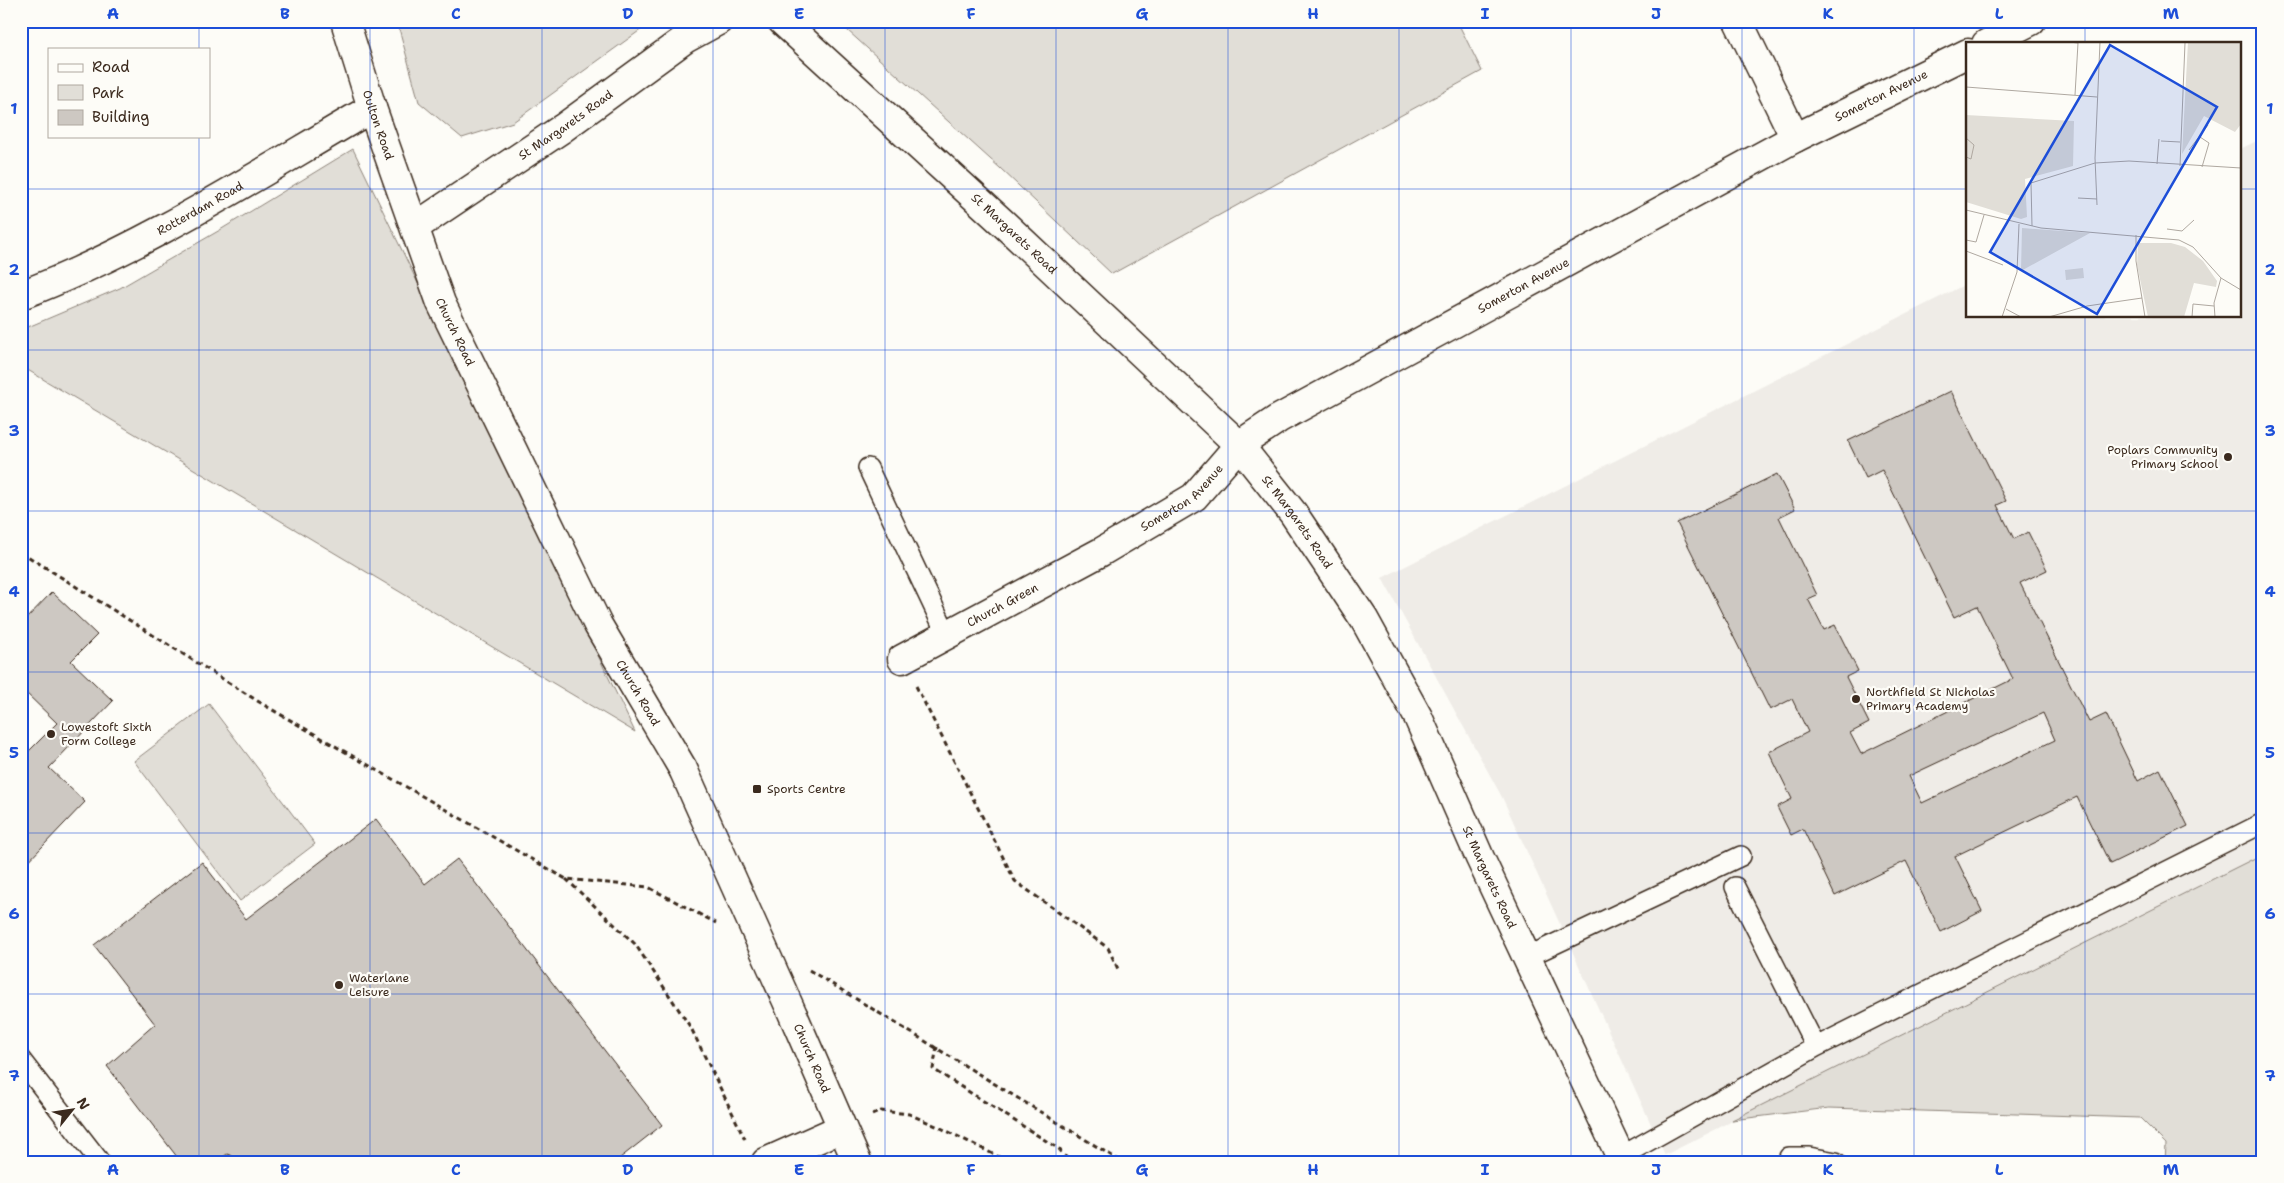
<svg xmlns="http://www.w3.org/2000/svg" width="2284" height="1183" viewBox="0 0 2284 1183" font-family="'Shantell Sans',sans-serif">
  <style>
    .built { fill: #efece7 }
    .green { fill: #e1ded7; stroke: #8e847a }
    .building { fill: #cdc8c2; stroke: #3b2a1e; fill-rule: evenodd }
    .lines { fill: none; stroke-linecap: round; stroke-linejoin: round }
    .service-casing { stroke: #3b2a1e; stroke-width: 22 }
    .minor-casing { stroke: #3b2a1e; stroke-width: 31 }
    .tertiary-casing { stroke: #3b2a1e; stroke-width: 31 }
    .secondary-casing { stroke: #3b2a1e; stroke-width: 31 }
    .path { stroke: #3b2a1e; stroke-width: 3; stroke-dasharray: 5 4; stroke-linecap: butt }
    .service { stroke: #fdfcf7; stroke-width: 19 }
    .minor { stroke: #fdfcf7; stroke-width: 28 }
    .tertiary { stroke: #fdfcf7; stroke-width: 28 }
    .secondary { stroke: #fdfcf7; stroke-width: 28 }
    .secondary-bridge-casing { stroke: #3b2a1e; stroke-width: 31; stroke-linecap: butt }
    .secondary-bridge { stroke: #fdfcf7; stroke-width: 28 }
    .grid { fill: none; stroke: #1d4ed8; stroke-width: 1; stroke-opacity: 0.55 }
    .poi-dot { fill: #3b2a1e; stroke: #fdfcf7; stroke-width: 2 }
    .labels { text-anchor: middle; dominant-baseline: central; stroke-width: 4.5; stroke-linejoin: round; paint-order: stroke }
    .street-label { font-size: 12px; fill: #3b2a1e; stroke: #fdfcf7 }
    .poi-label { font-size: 12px; fill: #3b2a1e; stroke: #fdfcf7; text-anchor: start }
    .inset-road { fill: none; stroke: #afa8a0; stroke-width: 1 }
    .view { fill: #1d4ed8; fill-opacity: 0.15; stroke: #1d4ed8; stroke-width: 2.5 }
    .inset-edge { fill: none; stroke: #3b2a1e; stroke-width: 2.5 }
    .neatline { fill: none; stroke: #1d4ed8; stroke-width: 2 }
    .grid-label { font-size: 16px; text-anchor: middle; font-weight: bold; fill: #1d4ed8 }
  </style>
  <rect width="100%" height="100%" fill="#fdfcf7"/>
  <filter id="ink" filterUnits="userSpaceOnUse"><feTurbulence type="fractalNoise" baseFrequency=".02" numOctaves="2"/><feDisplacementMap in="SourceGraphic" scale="10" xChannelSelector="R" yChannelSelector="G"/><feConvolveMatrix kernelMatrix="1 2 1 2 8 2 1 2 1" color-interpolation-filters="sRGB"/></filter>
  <g filter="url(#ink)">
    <!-- built -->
    <path class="built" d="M2263,138V854L1665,1155L1503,799L1382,578L1968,283V316H2240V149Z"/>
    <!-- green -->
    <path class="green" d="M397,21H653L513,122L462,138L419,102Z
      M837,21H1457L1482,71L1112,274L1000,168Z
      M353,149L635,732L21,366V330L120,288L220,230Z
      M209,704L315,844L240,901L134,761Z
      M2263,854V1162H2165L2166,1144L2140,1118L1829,1108L1732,1120Z"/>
    <!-- building -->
    <path class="building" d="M1951,391L2006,501L1997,505L2014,539L2028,532L2047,570L2020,583L2089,722L2106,714L2138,781L2160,769L2188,826L2110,864L2077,797L1955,856L1982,911L1941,932L1906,861L1835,896L1803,829L1791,835L1777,807L1792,799L1769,752L1808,732L1792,699L1770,710L1677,523L1777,474L1795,509L1779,517L1817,595L1808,599L1824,630L1835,625L1858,671L1846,677L1869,723L1850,733L1861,754L2013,679L1977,606L1954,617L1882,470L1866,478L1848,441ZM2043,713L2055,740L1922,803L1909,776Z
      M52,592L97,635L71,661L113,701L49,768L85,802L21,869V624Z
      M21,688L57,723L21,759Z
      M376,819L425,884L457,859L662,1125L615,1162H246L227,1154L217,1162H181L107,1066L155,1024L94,945L202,862L246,919Z"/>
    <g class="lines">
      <defs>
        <path id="service" d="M868,468L947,635
          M1735,887L1816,1047
          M1527,957L1741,856
          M21,1060L100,1162
          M1620,1157L1816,1047L2263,823
          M1789,1157H1809L1836,1162"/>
        <g id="minor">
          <path d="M1738,21L1795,138"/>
          <path d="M1986,44L2031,21"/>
          <path id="s1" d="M902,659L1101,552L1194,497L1239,445L1278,419L1795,138L1968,53"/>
          <path d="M766,1162L842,1128"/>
        </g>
        <g id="tertiary">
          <path id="s2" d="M782,21L1003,223L1239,445L1293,513L1364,619L1418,717L1480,858L1623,1162"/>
          <path id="s3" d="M415,227L563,128L685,39L718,21"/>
          <path id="s4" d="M21,295C145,248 258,174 372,108"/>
        </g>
        <g id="secondary">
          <path id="s5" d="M345,21L372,108L441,303L598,625L683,769"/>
          <path id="s6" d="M794,1017L857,1162"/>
        </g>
      </defs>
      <!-- service casing -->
      <use href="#service" class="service-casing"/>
      <!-- minor casing -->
      <use href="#minor" class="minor-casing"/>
      <!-- tertiary casing -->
      <use href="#tertiary" class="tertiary-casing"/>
      <!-- secondary casing -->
      <use href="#secondary" class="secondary-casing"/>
      <!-- path -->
      <path class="path" d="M21,552L264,705L566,879L648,887L716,923
        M916,686L1015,881L1108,948L1118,969
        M566,879L635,944L691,1028L745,1139
        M809,970L1122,1162
        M937,1047L933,1069L1059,1149L1070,1162
        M872,1115L881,1111L909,1114L943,1129L1009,1162"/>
      <!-- service -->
      <use href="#service" class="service"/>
      <!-- minor -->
      <use href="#minor" class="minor"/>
      <!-- tertiary -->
      <use href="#tertiary" class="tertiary"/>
      <!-- secondary -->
      <use href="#secondary" class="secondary"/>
      <defs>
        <path id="secondary-bridge" d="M683,769L794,1017"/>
      </defs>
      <!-- secondary-bridge casing -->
      <use href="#secondary-bridge" class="secondary-bridge-casing"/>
      <!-- secondary-bridge -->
      <use href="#secondary-bridge" class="secondary-bridge"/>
    </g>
  </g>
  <!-- grid -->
  <path class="grid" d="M199,21V49M370,21V1162M542,21V1162M713,21V1162M885,21V1162M1056,21V1162M1228,21V1162M1399,21V1162M1571,21V1162M1742,21V1162M1914,21V1162M2085,21V44M199,136V1162M21,189H1968M2240,189H2263M2085,316V1162M21,350H2263M21,511H2263M21,672H2263M21,833H2263M21,994H2263"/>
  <!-- markers -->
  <g class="poi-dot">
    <circle cx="2228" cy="457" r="5"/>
    <circle cx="1856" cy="699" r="5"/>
    <circle cx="51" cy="734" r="5"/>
    <rect x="752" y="784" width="10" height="10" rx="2.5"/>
    <circle cx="339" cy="985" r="5"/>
  </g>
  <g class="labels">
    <!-- street labels -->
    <g class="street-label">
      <text stroke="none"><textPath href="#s1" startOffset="1134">Somerton Avenue</textPath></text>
      <text stroke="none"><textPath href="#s3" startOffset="182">St Margarets Road</textPath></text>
      <text stroke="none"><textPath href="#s5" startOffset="109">Oulton Road</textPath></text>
      <text stroke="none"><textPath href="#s4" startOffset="199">Rotterdam Road</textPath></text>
      <text stroke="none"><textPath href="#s2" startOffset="315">St Margarets Road</textPath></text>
      <text stroke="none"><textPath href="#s1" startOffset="729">Somerton Avenue</textPath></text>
      <text stroke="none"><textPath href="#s5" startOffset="330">Church Road</textPath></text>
      <text stroke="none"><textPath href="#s1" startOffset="324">Somerton Avenue</textPath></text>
      <text stroke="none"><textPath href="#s2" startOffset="720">St Margarets Road</textPath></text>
      <text stroke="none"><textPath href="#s1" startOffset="114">Church Green</textPath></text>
      <text stroke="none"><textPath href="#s5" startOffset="735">Church Road</textPath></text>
      <text stroke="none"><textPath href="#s2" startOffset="1125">St Margarets Road</textPath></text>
      <text stroke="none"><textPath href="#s6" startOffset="45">Church Road</textPath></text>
    </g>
    <!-- poi labels -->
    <g class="poi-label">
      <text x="2218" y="450" text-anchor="end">Poplars Community<tspan x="2218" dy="14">Primary School</tspan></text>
      <text x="1866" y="692">Northfield St Nicholas<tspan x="1866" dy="14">Primary Academy</tspan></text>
      <text x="61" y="727">Lowestoft Sixth<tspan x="61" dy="14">Form College</tspan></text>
      <text x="767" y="789">Sports Centre</text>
      <text x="349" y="978">Waterlane<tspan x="349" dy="14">Leisure</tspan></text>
    </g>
  </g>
  <!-- overview -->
  <g transform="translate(1966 42)">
    <rect width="275" height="275" fill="#fdfcf7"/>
    <path d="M222,0H275V82L269,90L238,74L216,112ZM0,73L108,79L107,124L59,137L61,175L55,177L0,160ZM56,186L124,191L55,229ZM172,201H205L219,205L237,219L251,239L250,245L228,241L218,275H182L171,223ZM117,226L118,236L100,238L99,228Z" fill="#e1ded7"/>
    <path class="inset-road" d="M103,0L112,1L109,53M0,45L131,55M234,95L243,101L236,125M0,96L8,103L5,117L0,115M195,99L214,100M223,108L242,83M191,122L193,97M214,124L219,1M112,156L131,157M131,163L129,116L134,0M0,168L75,186L213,198L227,205L255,236L275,248M66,184L65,141L129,121L163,119L275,126M201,187L216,189L228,178M170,193V219L179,275M0,198L10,200L18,173M0,209L37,223M40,267L55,275M36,275L51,230L53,182M83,275L121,264L176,256M226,275L227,262L248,264M249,275L248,261L255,236"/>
    <path class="view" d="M144,3L251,65L131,272L24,210Z"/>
    <rect width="275" height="275" class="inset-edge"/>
  </g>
  <!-- margin -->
  <rect width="2284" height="1183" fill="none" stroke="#fdfcf7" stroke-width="55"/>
  <!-- legend -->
  <rect x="48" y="48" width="162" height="90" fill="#fdfcf7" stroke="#afa8a0"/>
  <rect x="58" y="64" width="25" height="8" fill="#fdfcf7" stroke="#afa8a0"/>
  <text x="92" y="72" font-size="15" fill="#3b2a1e">Road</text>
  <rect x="58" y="85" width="25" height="15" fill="#e1ded7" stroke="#afa8a0"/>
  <text x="92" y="98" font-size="15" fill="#3b2a1e">Park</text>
  <rect x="58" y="110" width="25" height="15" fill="#cdc8c2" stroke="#afa8a0"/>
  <text x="92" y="122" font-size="15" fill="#3b2a1e">Building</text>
  <!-- north arrow -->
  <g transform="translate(72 1110) rotate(60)" stroke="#fdfcf7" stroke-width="4" paint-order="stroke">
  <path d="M0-4L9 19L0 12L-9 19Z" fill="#3b2a1e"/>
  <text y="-8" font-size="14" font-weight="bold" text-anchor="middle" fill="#3b2a1e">N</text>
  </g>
  <rect x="28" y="28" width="2228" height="1128" class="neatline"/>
  <g class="grid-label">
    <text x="113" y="19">A</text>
    <text x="285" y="19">B</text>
    <text x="456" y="19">C</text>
    <text x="628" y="19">D</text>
    <text x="799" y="19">E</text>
    <text x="971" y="19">F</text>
    <text x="1142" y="19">G</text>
    <text x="1313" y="19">H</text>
    <text x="1485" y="19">I</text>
    <text x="1656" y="19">J</text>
    <text x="1828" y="19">K</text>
    <text x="1999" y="19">L</text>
    <text x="2171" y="19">M</text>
    <text x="14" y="114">1</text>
    <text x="2270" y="114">1</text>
    <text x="14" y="275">2</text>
    <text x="2270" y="275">2</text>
    <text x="14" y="436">3</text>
    <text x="2270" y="436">3</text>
    <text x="14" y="597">4</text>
    <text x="2270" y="597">4</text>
    <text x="14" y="758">5</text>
    <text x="2270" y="758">5</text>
    <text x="14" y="919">6</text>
    <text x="2270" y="919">6</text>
    <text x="14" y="1081">7</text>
    <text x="2270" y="1081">7</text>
    <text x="113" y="1175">A</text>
    <text x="285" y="1175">B</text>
    <text x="456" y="1175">C</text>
    <text x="628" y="1175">D</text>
    <text x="799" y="1175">E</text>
    <text x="971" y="1175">F</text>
    <text x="1142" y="1175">G</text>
    <text x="1313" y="1175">H</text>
    <text x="1485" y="1175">I</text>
    <text x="1656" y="1175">J</text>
    <text x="1828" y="1175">K</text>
    <text x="1999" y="1175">L</text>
    <text x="2171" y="1175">M</text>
  </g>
</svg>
